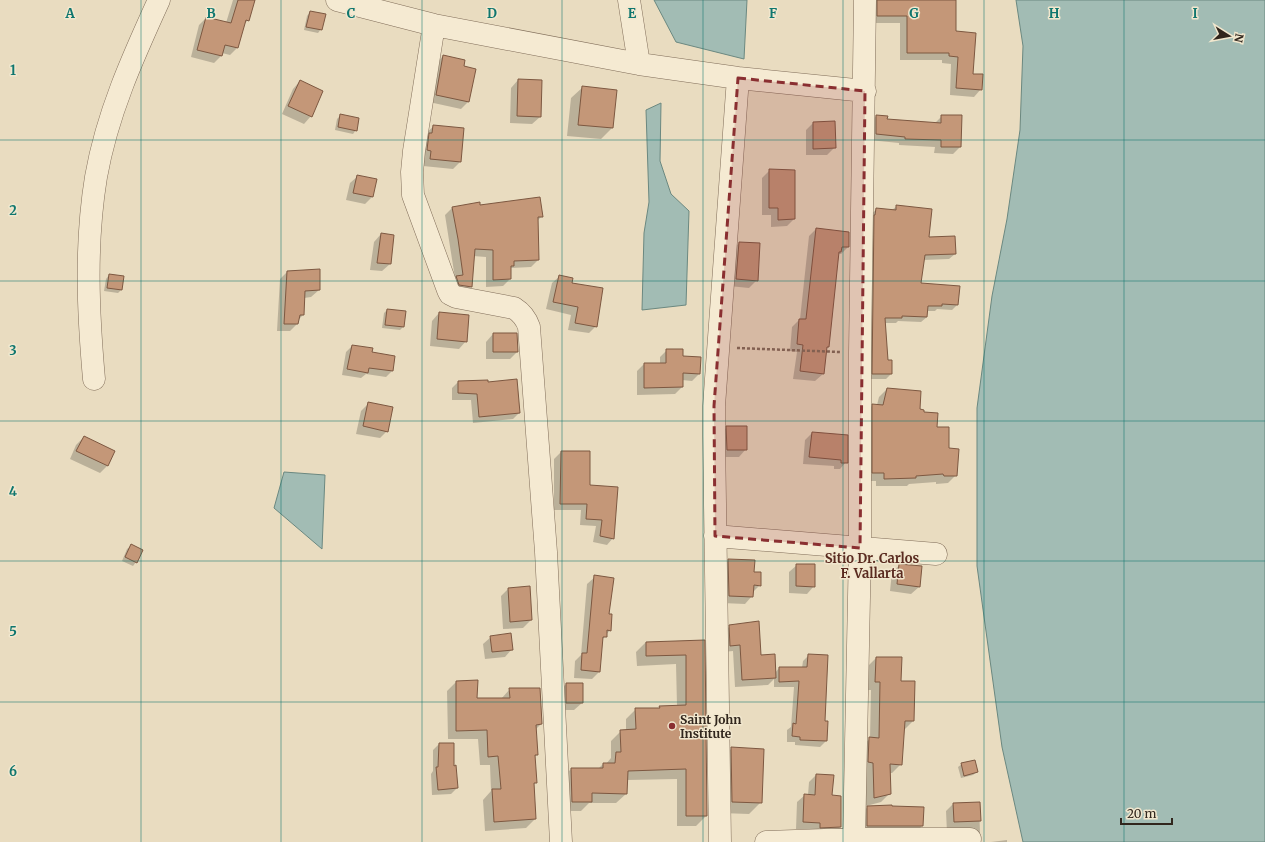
<svg xmlns="http://www.w3.org/2000/svg" width="1265" height="842" viewBox="0 0 1265 842" font-family="Merriweather,serif">
  <style>
    .water { fill: #a2bcb4; stroke: #6b8880 }
    .shadow { fill: #0003 }
    .building { fill: #c49778; stroke: #7d5841 }
    .lines { fill: none; stroke-linecap: round; stroke-linejoin: round }
    .minor-casing { stroke: #806d59; stroke-width: 23 }
    .path { stroke: #806d59; stroke-width: 2.5; stroke-dasharray: 3 2; stroke-linecap: butt }
    .minor { stroke: #f5ead2; stroke-width: 22 }
    .marked { fill: #8a2f31; fill-opacity: 0.2; stroke: #8a2f31; stroke-width: 3; stroke-dasharray: 8 5; stroke-linejoin: round }
    .grid { fill: none; stroke: #0f766e; stroke-width: 1; stroke-opacity: 0.55 }
    .poi-dot { fill: #8a2f31; stroke: #f1e7ce; stroke-width: 1.5 }
    .labels { text-anchor: middle; dominant-baseline: central; stroke-width: 3; stroke-linejoin: round; paint-order: stroke }
    .poi-label { font-size: 12px; font-weight: bold; fill: #31261d; stroke: #f1e7ce; text-anchor: start }
    .neighbourhood-label { font-size: 13px; font-weight: bold; fill: #5a2b20; stroke: #f1e7ce }
    .grid-label { font-size: 13px; text-anchor: middle; font-weight: bold; fill: #0f766e; stroke: #f1e7ce; stroke-width: 3; stroke-linejoin: round; paint-order: stroke }
  </style>
  <rect width="100%" height="100%" fill="#e9dcc0"/>
  <!-- water -->
  <path class="water" d="M654,0H747L744,59L676,42Z
    M1016,0H1265V842H1023L1002,747L977,566V408L992,296L1007,219L1020,130L1023,46Z
    M661,103L660,161L671,194L689,211L686,305L642,310L644,233L649,202L646,110Z
    M284,472L325,475L322,549L274,508Z"/>
  <!-- shadow -->
  <path class="shadow" d="M233,0H254L248,20L243,25L237,48L230,55L222,53L221,56L214,63L191,57L199,25L206,18L226,23Z
    M867,0H955V32L972,75L981,89L974,97L950,95L951,64L942,63V60H900V23H870Z
    M310,12L321,29L318,33L304,30L307,16Z
    M443,56L462,67L469,101L461,109L429,102L436,64Z
    M518,80L540,117L532,124L510,123L511,88Z
    M300,81L311,116L304,124L282,114L293,89Z
    M583,87L612,128L601,139L567,136L571,98Z
    M341,115L356,130L353,134L335,130L337,119Z
    M876,116L886,120L935,123L942,116H961L960,147L953,154L934,153L935,147L899,145V143L869,140L870,123Z
    M813,123L834,148L827,155H806V130Z
    M434,126L460,162L453,169L423,166L426,133Z
    M770,170L794,171V219L787,226L771,227V215H762V178Z
    M358,176L372,197L365,204L346,200L350,183Z
    M479,206L542,216L537,221L538,260L531,267L511,268L510,279L503,286L486,287V257L473,256L471,287L464,294L449,284L455,278L445,215L452,208Z
    M897,206L928,238L955,254L949,259L923,260L920,284L957,305L952,310L937,309L935,311H927V317L921,322L898,321L896,323H885L888,361L891,374L886,379H867L871,214L877,209L892,210Z
    M816,229L848,247L841,254H838L828,347L826,349L823,374L815,381L793,379L797,352L790,351L792,327L800,319L809,236Z
    M381,234L390,264L382,271L370,270L374,242Z
    M739,243L757,280L749,288L729,286L732,251Z
    M287,272L319,290L311,297L304,298L303,315L298,320L297,324L290,331H277L280,279Z
    M109,275L121,290L118,293L104,291L106,279Z
    M560,276L571,284L596,326L589,333L568,330L571,315L546,309L552,283Z
    M387,310L403,327L400,330L382,328L384,313Z
    M439,313L466,341L459,349L430,346L432,321Z
    M493,334L517,352L510,359H486V342Z
    M352,346L371,353L392,371L386,377L366,374L361,378L342,375L346,352Z
    M667,350L682,356L699,374L692,381L682,380V387L675,394L637,395V371L644,364H660V357Z
    M458,382L487,383L519,413L513,419L473,423L471,400H452V388Z
    M887,389L918,410L936,428L948,448L956,475L948,483L936,484V482L909,484L907,486H876V481H865V413L873,405H877L879,397Z
    M369,403L387,431L380,438L356,434L361,411Z
    M727,427L746,449L739,457H720V434Z
    M812,433L846,436V462L840,469H834V466L803,464L805,440Z
    M84,437L107,466L100,473L70,459L76,445Z
    M561,452L589,485L613,538L607,545L593,542L596,526L580,525L581,510H554V459Z
    M131,546L136,562L133,566L122,561L127,549Z
    M729,560L753,573L760,585L752,593V596L745,604L722,603L721,567Z
    M797,565L814,586L807,594L789,593V572Z
    M900,565L919,587L911,594L890,591L892,572Z
    M595,577L608,615L610,630L601,641L599,672L592,679L574,678L575,661L581,655L587,584Z
    M508,589L531,620L523,628L503,629L501,596Z
    M730,626L760,656L775,673L779,668H802L803,661L809,655L824,722H827L826,741L820,747L795,745V742H787V730L791,727L794,687H774V679L768,685L735,687L733,651L723,652V633Z
    M491,637L512,649L505,657L485,659L483,644Z
    M704,641L706,816L696,826H677V779L627,780L626,794L616,803H589L581,811H562L561,779L571,769H598L603,764H606L611,758V741L621,731H626V719L636,709H658L660,707L677,706L676,664L637,666L636,652L646,642Z
    M876,658L900,682L913,721L904,730L901,764L892,773H889L890,793L881,802L866,806L865,771L860,747L870,739L871,690H866L867,667Z
    M456,682L476,699H501L510,689L541,724L536,729L537,755L534,757L536,782L534,784L535,819L526,828L485,831L483,800L491,791L490,765H480L478,739H448L447,691Z
    M566,684H582V703L574,710H559V691Z
    M439,744H453V767L457,788L451,794L432,795L431,774L433,771V750Z
    M732,748L761,802L749,814L721,813L720,760Z
    M962,764L977,772L973,775L961,778L958,767Z
    M816,775L831,796L841,826L834,834H813V829H796L797,802L805,795H808L809,782Z
    M979,803L980,833L973,840L947,833L946,811L953,804Z
    M868,807L923,808L922,826L915,833H860V814Z
    M1007,840V842H991Z"/>
  <!-- building -->
  <path class="building" d="M238,0H255L249,21L246,20L238,48L225,45L222,56L197,50L206,17L231,23Z
    M877,0H956V31L976,33L973,74H983L982,90L956,88L958,57L949,56V53H907V16H877Z
    M310,11L326,14L322,30L306,27Z
    M443,55L465,60L464,66L476,69L469,102L436,95Z
    M518,79L542,80L541,117L517,116Z
    M300,80L323,91L312,117L288,106Z
    M582,86L617,90L613,128L578,125Z
    M340,114L359,118L357,131L338,127Z
    M876,115L888,116L887,119L941,123V115H962L961,147H941V140L905,139V137L876,134Z
    M835,121L836,148L813,149V122Z
    M433,125L464,128L461,162L430,159L431,151L427,150L429,133H432Z
    M769,169L795,170V219L778,220V208H769Z
    M357,175L377,179L373,197L353,193Z
    M540,197L543,217H538L539,260L514,261V266H511V279L493,280V250L475,249L472,287L459,285L456,276L463,275L458,239L452,207L480,202V205Z
    M896,205L932,209L929,237L955,236L956,254L925,255L921,283L960,286L958,305L942,304V306H928L927,317L902,316V318H885L888,360H892V374H872L874,215H875L876,208L896,210Z
    M816,228L849,232V247H842L841,252H839L829,347H827L824,374L800,371L803,345L797,344L799,319H806Z
    M381,233L394,235L391,264L377,263Z
    M739,242L760,243L758,281L736,279Z
    M320,269V290L305,291L304,315H300L298,324H284L287,271Z
    M109,274L124,276L122,290L107,288Z
    M559,275L573,278L572,283L603,288L597,327L575,323L578,307L553,302Z
    M387,309L406,311L404,327L385,325Z
    M439,312L469,315L467,342L437,339Z
    M493,333H517L518,352H493Z
    M352,345L373,348L372,352L395,356L393,371L369,368L368,373L347,369Z
    M666,349H683V356L701,357L700,374L683,373V387L644,388V363H666Z
    M517,379L520,413L479,417L477,394L458,393V381L488,380V382Z
    M887,388L921,391L920,409L924,410V412L938,413L937,427H949V448L959,449L957,476H944L943,474L916,476V478L884,479V473H872V404L883,405Z
    M368,402L393,407L388,432L363,426Z
    M726,426H747V450H727Z
    M812,432L848,435V463H841V460L809,457Z
    M84,436L115,451L108,466L76,451Z
    M561,451H590V485L618,487L614,539L600,536L602,520L586,519L587,504H560Z
    M131,544L143,550L137,563L125,557Z
    M728,559L755,560L754,572H761V586L754,585L753,597L729,596Z
    M796,564H815V587L796,586Z
    M899,564L922,566L920,587L897,584Z
    M594,575L614,578L609,614H612L611,631L607,630V637H603L600,672L581,670L582,653H587Z
    M530,586L532,620L510,622L508,588Z
    M759,621L761,655L775,654L776,678L742,680L740,645L730,646L729,625Z
    M511,633L513,650L492,652L490,636Z
    M705,640L707,816H686V769L628,771L627,794L592,793V802H572L571,768H603V763H615L616,752H621L620,730L636,729L635,708H660L659,706L686,705V655L646,656V642Z
    M808,654L828,655L825,721H828L827,741L800,740V737L792,736L793,723L796,724L799,681L779,682V667H807Z
    M876,657H902L901,681H915L914,721H905L902,765L890,764L891,794L874,798L873,763L868,762L869,737L879,738L880,682H875Z
    M478,680L477,698H510L509,688H540L542,724L536,725L538,755H535L537,783H534L536,819L494,822L492,789H501L498,756L488,757L487,730L456,731V681Z
    M566,683H583V703H566Z
    M439,743H454V766L456,765L458,788L438,790L436,767H438Z
    M731,747L764,749L762,803L732,802Z
    M975,760L978,772L964,776L961,763Z
    M816,774L834,775L832,795L841,796V827L820,828V823L803,822L804,794L815,795Z
    M980,802L981,821L954,822L953,803Z
    M892,805V806L924,807L923,826H867V806Z"/>
  <g class="lines">
    <defs>
      <path id="minor" d="M337,0L434,25L639,64L738,78L865,91
        M629,0L639,64
        M434,25L414,151L412,172L413,195L448,290L450,294L456,297L514,308C522,313 526,318 529,327L546,552L561,842
        M94,379C88,312 85,244 96,177C107,114 133,57 159,0
        M715,536L936,554
        M720,842L714,436V406L738,78
        M766,842L854,839H970
        M854,842L860,548V352L865,0"/>
    </defs>
    <!-- minor casing -->
    <use href="#minor" class="minor-casing"/>
    <!-- path -->
    <path class="path" d="M737,348L840,352"/>
    <!-- minor -->
    <use href="#minor" class="minor"/>
  </g>
  <!-- marked area -->
  <path class="marked" d="M738,78L865,91L860,548L715,536L714,406Z"/>
  <!-- grid -->
  <path class="grid" d="M141,0V842M281,0V842M422,0V842M562,0V842M703,0V842M843,0V842M984,0V842M1124,0V842M0,140H1265M0,281H1265M0,421H1265M0,561H1265M0,702H1265"/>
  <!-- markers -->
  <circle class="poi-dot" cx="672" cy="726" r="4"/>
  <g class="labels">
    <!-- poi labels -->
    <g class="poi-label">
      <text x="680" y="719">Saint John<tspan x="680" dy="14">Institute</tspan></text>
    </g>
    <!-- neighbourhood labels -->
    <g class="neighbourhood-label">
      <text x="872" y="558">Sitio Dr. Carlos<tspan x="872" dy="15">F. Vallarta</tspan></text>
    </g>
  </g>
  <g class="grid-label">
    <text x="70" y="18">A</text>
    <text x="211" y="18">B</text>
    <text x="351" y="18">C</text>
    <text x="492" y="18">D</text>
    <text x="632" y="18">E</text>
    <text x="773" y="18">F</text>
    <text x="914" y="18">G</text>
    <text x="1054" y="18">H</text>
    <text x="1195" y="18">I</text>
    <text x="13" y="75">1</text>
    <text x="13" y="215">2</text>
    <text x="13" y="355">3</text>
    <text x="13" y="496">4</text>
    <text x="13" y="636">5</text>
    <text x="13" y="776">6</text>
  </g>
  <!-- north arrow -->
  <g transform="translate(1229 36) rotate(101)" stroke="#f1e7ce" stroke-width="3" paint-order="stroke">
  <path d="M0-3L7 15L0 10L-7 15Z" fill="#31261d"/>
  <text y="-6" font-size="11" font-weight="bold" text-anchor="middle" fill="#31261d">N</text>
  </g>
  <!-- scale -->
  <path d="M1121 818v6h51v-6" fill="none" stroke="#31261d" stroke-width="2"/>
  <text x="1127" y="818" font-size="12" fill="#31261d" stroke="#f1e7ce" stroke-width="3" paint-order="stroke">20 m</text>
</svg>
